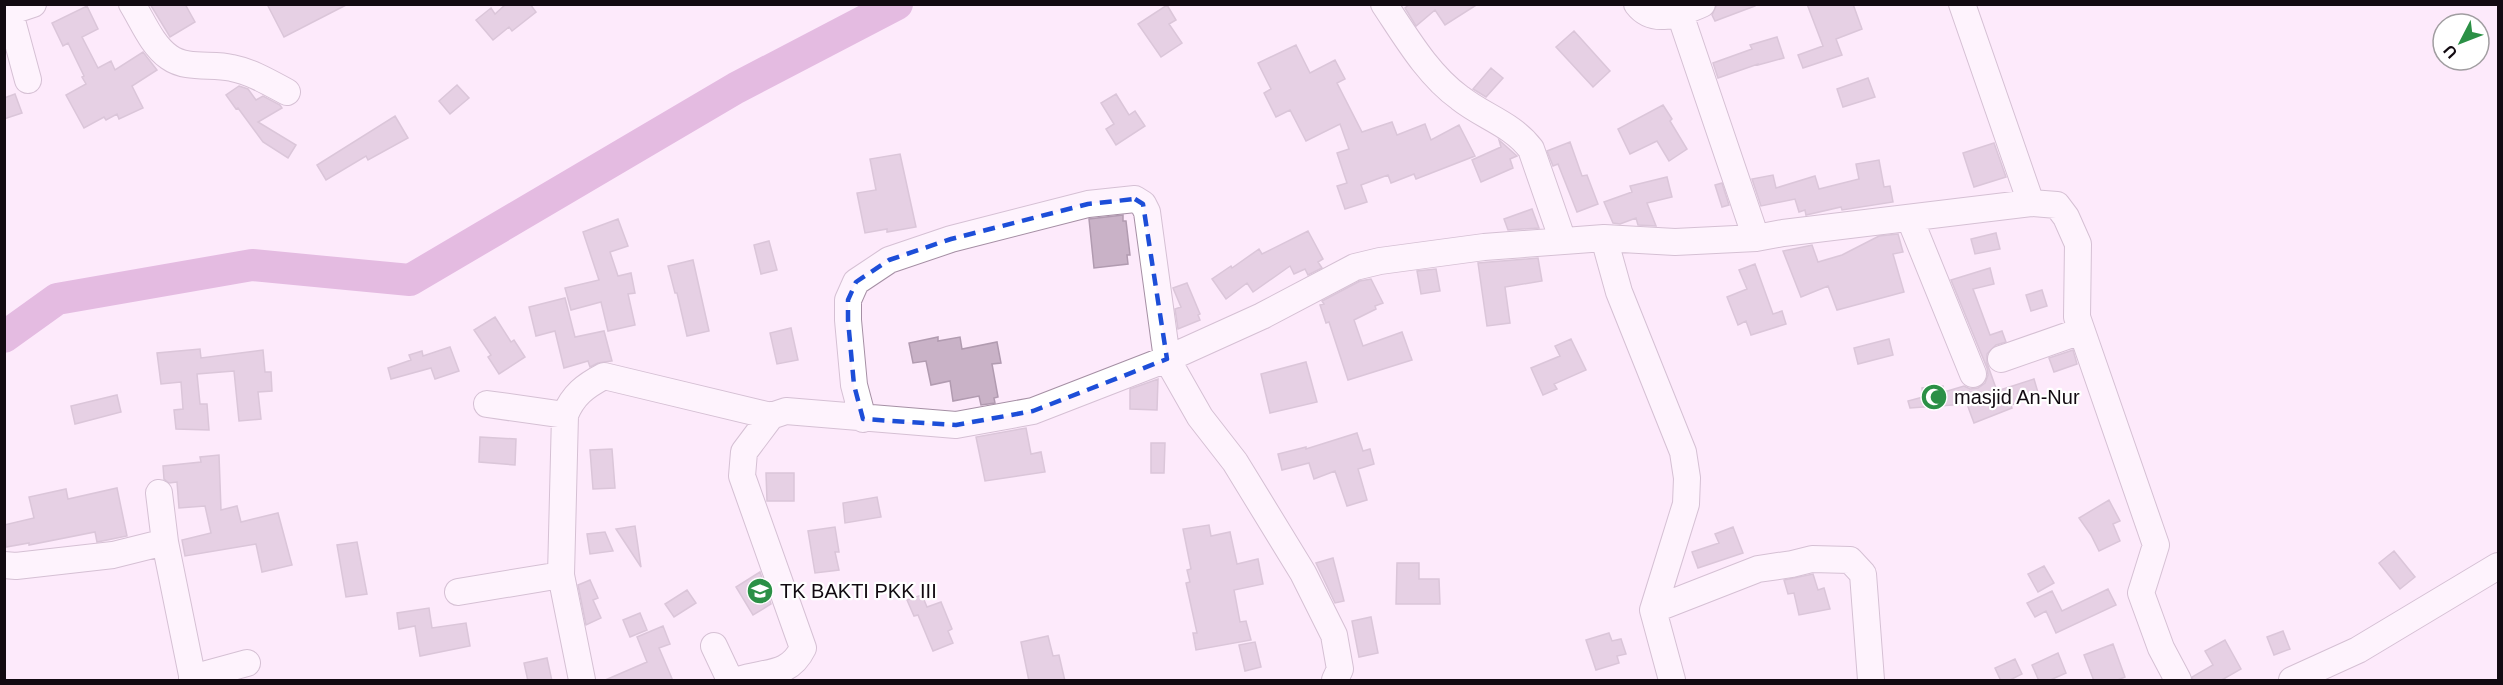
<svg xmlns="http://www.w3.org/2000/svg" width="2503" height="685" viewBox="0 0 2503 685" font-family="Helvetica,sans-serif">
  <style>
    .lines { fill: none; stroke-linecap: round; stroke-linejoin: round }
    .river { stroke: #c583c2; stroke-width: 32 }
    .building { fill: #c9b2c7; stroke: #b19bb0; stroke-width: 1.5 }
    .minor-casing { stroke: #a58fa4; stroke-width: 28 }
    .minor { stroke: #fff; stroke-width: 26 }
    .marked { fill: none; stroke: #1d4ed8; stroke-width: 4.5; stroke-dasharray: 12 8; stroke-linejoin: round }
    .labels { text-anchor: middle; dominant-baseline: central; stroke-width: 4.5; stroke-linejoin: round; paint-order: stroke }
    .poi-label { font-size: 20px; fill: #120a11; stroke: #fff; text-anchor: start }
  </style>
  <rect width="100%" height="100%" fill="#fdeafb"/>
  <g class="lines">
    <!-- river -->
    <path class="river" d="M4,337L57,299L252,265L410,280L736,88L897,4"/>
  </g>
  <!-- building -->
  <path class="building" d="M150,4H185L195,22L170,37Z
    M267,4H348L284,37Z
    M506,4H530L536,12L512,31L509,27L493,40L476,20L491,8L495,14Z
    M1410,4H1478L1445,25L1435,10L1416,26L1405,8Z
    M1717,4H1755V6L1715,21L1712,15Z
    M1807,4H1853L1862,29L1836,39L1842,55L1803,68L1798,55L1823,46Z
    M1167,5L1176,20L1169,24L1182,43L1161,57L1138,24Z
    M87,6L98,29L82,37L98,68L111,61L115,70L143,52L157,70L132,86L143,108L119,119L117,114L106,120L104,117L84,128L66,95L86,84L82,77L84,76L68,43L63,46L52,23Z
    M1574,31L1610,71L1593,87L1556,47Z
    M1777,37L1784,58L1758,65V64L1718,78L1713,63L1752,49L1750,45Z
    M1296,45L1310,73L1335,60L1345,79L1337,83L1362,132L1392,122L1397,135L1425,124L1431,140L1459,125L1475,156L1416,179L1414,174L1391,183L1388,175L1361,185L1367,202L1345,209L1337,186L1347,183L1337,153L1349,149L1340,124L1306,141L1290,110L1276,117L1264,93L1271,89L1258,63Z
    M1491,68L1503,78L1486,97L1473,89Z
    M1868,78L1875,97L1843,107L1837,89Z
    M457,85L469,98L450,114L439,101Z
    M239,86L248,89L256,100L263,96L280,105L282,108L258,122L296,145L288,158L263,142L238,108L236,109L226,95Z
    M15,94L22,113L4,119V98Z
    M1116,94L1129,115L1135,111L1145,126L1116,145L1106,129L1114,124L1101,103Z
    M1663,105L1672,119L1670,121L1687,149L1669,161L1657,141L1630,154L1618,129Z
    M395,116L408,138L368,160L366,156L326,180L317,165Z
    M1499,140L1517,156L1510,159L1513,168L1481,182L1472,160L1501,147Z
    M1570,142L1582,176L1587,175L1598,204L1577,212L1558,164L1553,166L1547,151Z
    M1994,143L2006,177L1974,187L1963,153Z
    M900,154L916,227L887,232V229L865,233L857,193L876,190L870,159Z
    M1879,160L1884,187L1890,186L1893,202L1842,210L1841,207L1806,215L1805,210L1799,212L1795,199L1761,206L1752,179L1773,175L1776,188L1815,176L1819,189L1859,179L1856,164Z
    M1667,177L1672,197L1647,203L1656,226L1638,225L1636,218L1620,224L1613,223L1604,202L1632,192L1630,186Z
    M1722,183L1729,205L1722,207L1715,185Z
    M1532,209L1539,228L1508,230L1504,219Z
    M1123,215V221H1126L1130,255H1127L1128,264L1094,268L1089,219Z
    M618,219L628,246L610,252L618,276L631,273L635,293L628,294L635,325L608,331L601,302L571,310L565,288L599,280L583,232Z
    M1308,231L1323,259L1318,262L1322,268L1308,275L1305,269L1294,274L1290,266L1253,292L1247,283L1226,299L1212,279L1231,266L1232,268L1259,249L1262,254Z
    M1996,233L2000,249L1975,254L1971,239Z
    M1898,234L1903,252L1893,254L1904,292L1837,310L1828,286L1801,297L1783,251L1812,245L1818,262L1842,255L1879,236Z
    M769,241L777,270L761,274L754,245Z
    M1538,258L1542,281L1505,287L1510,323L1487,326L1478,263Z
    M693,260L709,331L687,336L677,293H675L668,266Z
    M1755,264L1773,314L1782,311L1786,324L1751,335L1746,321L1738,325L1727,297L1747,289L1739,270Z
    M1990,268L1994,284L1973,289L1990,335L2002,331L2006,342L1996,345L1987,354V363L1997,391L2034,379L2039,396L2011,405L2012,408L1974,423L1967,404L1910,408L1908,401L1923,397L1922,388L1943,386L1944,392L1964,386L1970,389L1978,388L1985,383L1988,375L1987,368L1951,280Z
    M1436,269L1440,291L1421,294L1417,271Z
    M1371,279L1383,303L1375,306L1376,309L1354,320L1363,346L1402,332L1412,360L1348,380L1329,322L1326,323L1320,305L1324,304L1322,301L1360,281Z
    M1187,283L1200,314L1198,315L1200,320L1178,329L1175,309L1181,307L1173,288Z
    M2042,290L2047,306L2031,311L2026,295Z
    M565,298L575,337L604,331L612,361L598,363L590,367L588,361L564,368L555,331L536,336L529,307Z
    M495,317L511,342L514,340L525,357L499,374L488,357L491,355L474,330Z
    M791,328L798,360L777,364L770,333Z
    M938,337V341L960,337L962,349L997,342L1001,363L992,364L998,397L994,398L995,403L981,405L979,396L953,401L950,381L931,385L926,361L913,363L909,343Z
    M1571,339L1586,370L1554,384L1557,389L1543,395L1531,368L1560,356L1555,346Z
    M1889,339L1893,355L1858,364L1854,348Z
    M450,347L459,371L435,379L431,368L391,379L388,368L411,360L409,355L422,351L423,356Z
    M200,349L201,358L263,350L265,372H271L272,391L258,392L261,419L239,421L234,371L197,374L200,404H207L209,430L176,429L174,410L183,409L181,382L161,384L157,353Z
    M2073,350L2077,364L2054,372L2049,358Z
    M1306,362L1317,402L1270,413L1261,374Z
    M1158,379L1157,410L1130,409V389Z
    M117,395L121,412L75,424L71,406Z
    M1026,428L1031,454L1041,452L1045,472L985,481L976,437Z
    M1357,433L1363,451L1370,449L1374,464L1358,469L1367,500L1347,506L1335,471L1314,479L1309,463L1282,470L1278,454L1306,447V449Z
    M480,437L516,439L515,465L479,462Z
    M1151,443H1165L1164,473H1151Z
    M612,449L615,488L593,489L590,450Z
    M219,455L221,510L237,506L241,522L278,513L292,565L262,572L256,544L185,556L182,540L211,533L205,506L179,508L177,482L169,483L164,479L163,466L201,462L200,457Z
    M766,473H794V501H767Z
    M117,488L127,536L97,542L95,532L29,545V543L6,547L4,525L34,518L29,497L66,489L68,499Z
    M877,497L881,517L845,523L843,503Z
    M2109,500L2120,521L2113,524L2120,541L2099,551L2091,535L2079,518Z
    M1209,525L1211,536L1230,532L1237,564L1258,559L1263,584L1234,590L1240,622L1246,621L1251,640L1196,650L1193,633H1197L1186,583L1190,582L1187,570L1191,569L1183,529Z
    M635,526L641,567L616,529Z
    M835,527L839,552H835L839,570L815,573L808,531Z
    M1733,527L1743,553L1698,568L1692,552L1719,543L1715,534Z
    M605,532L613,551L590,554L587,534Z
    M357,542L367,594L346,597L337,545Z
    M2394,551L2415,577L2400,589L2379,563Z
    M1333,558L1344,601L1335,603L1316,563Z
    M1397,563H1419V579H1439L1440,604H1396Z
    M2044,566L2054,583L2038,592L2028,574Z
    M760,572L771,604L753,615L736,587Z
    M1813,574L1818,590L1824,588L1830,609L1799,615L1794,593L1788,594L1784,580Z
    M590,580L598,598L593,600L601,618L586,625L578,585Z
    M2108,589L2116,605L2056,633L2046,611L2035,617L2027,603L2052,591L2062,611Z
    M687,590L696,603L674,617L665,604Z
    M922,595L927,607L941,602L952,629L948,631L953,643L933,651L918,615L914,616L907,600Z
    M429,608L432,628L466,623L470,646L420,656L415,626L399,629L397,613Z
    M640,613L647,630L630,637L623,620Z
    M1371,617L1378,653L1359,657L1352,621Z
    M663,626L670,644L659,648L673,681H603L647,662L637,637Z
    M2283,631L2290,649L2274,655L2267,637Z
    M1609,633L1612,641L1621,639L1626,654L1617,656L1619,663L1596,670L1586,640Z
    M1048,636L1053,656L1059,655L1065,681H1029L1021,642Z
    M2225,640L2241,669L2220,681H2193L2192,677L2213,665L2205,651Z
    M1255,642L1261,667L1245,671L1239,645Z
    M2113,644L2125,677L2115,681H2094L2084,655Z
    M2058,653L2066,673L2048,681H2039L2032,665Z
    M547,658L552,681H528L524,663Z
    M2015,659L2022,674L2008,681H2001L1995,668Z"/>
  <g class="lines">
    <defs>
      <path id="minor" d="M132,4C143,22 152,45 169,57C187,70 212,63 232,68C252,72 270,83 287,92
        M1384,4C1406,37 1428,75 1460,98C1484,117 1512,124 1531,149L1563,241
        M1637,4C1654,26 1681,13 1702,4
        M1962,4L2031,203L2057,205L2066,217L2078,244L2077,317L2156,545L2141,593L2161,648L2178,680
        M1680,14L1756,238
        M28,80L11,17L18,9L33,4
        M1910,219L1973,374
        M1604,238L1619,292L1683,452L1687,478L1686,504L1653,610L1672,680
        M2001,359L2081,331
        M487,404L565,415
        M863,419L854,385L848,320V300L856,282L889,260L951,239L1088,204L1135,199L1143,204L1147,212L1167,359L1200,417L1235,462L1303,573L1334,635L1340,669L1335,680
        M159,493L165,542L193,680
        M4,565L16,566L113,555L165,542
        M458,592L561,575
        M1653,610L1758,569L1792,564L1812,559L1850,560L1863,574L1871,680
        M714,646L730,680
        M192,678L247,663
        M582,680L561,575L565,415C573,395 585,386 604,376L771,416
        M739,680C765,671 789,677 803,648L742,476L744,452L771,416L786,411L956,425L1033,411L1167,359L1262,316L1355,267L1380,261L1484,247L1604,238L1675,242L1756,238L1783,233L2031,203
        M2292,680L2358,650L2498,566"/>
    </defs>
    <!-- minor casing -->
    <use href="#minor" class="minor-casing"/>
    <!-- minor -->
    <use href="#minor" class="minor"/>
  </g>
  <!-- marked area -->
  <path d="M0 0H2503V685H0ZM1135,199L1143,204L1167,359L1033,411L956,425L863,419L854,385L848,320V300L856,282L889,260L951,239L1088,204Z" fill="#fdeafb" fill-opacity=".55" fill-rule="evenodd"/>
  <path class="marked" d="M1135,199L1143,204L1167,359L1033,411L956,425L863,419L854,385L848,320V300L856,282L889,260L951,239L1088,204Z"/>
  <!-- icons -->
  <defs>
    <symbol id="mosque-disc" viewBox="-11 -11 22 22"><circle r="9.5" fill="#2b9046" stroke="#fff"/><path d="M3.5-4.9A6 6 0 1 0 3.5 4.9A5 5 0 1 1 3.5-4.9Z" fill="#fff"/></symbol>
    <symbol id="school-disc" viewBox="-11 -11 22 22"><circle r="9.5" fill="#2b9046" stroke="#fff"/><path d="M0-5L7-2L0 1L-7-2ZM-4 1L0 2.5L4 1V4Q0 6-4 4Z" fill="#fff"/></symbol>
  </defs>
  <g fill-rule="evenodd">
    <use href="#mosque-disc" x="1919" y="382" width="30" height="30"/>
    <use href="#school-disc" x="745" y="576" width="30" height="30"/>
  </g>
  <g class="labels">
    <!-- poi labels -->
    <g class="poi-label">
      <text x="1954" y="397">masjid An-Nur</text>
      <text x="780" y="591">TK BAKTI PKK III</text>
    </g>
  </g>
  <!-- border -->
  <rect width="2503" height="685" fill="none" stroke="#120a11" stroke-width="12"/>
  <!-- north arrow -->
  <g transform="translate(2461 42) rotate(228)"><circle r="28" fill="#ffffff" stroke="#a09da0" stroke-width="1.5"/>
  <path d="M0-4.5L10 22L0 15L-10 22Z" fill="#2b9046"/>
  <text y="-9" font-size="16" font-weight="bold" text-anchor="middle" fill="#120a11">U</text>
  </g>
</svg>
